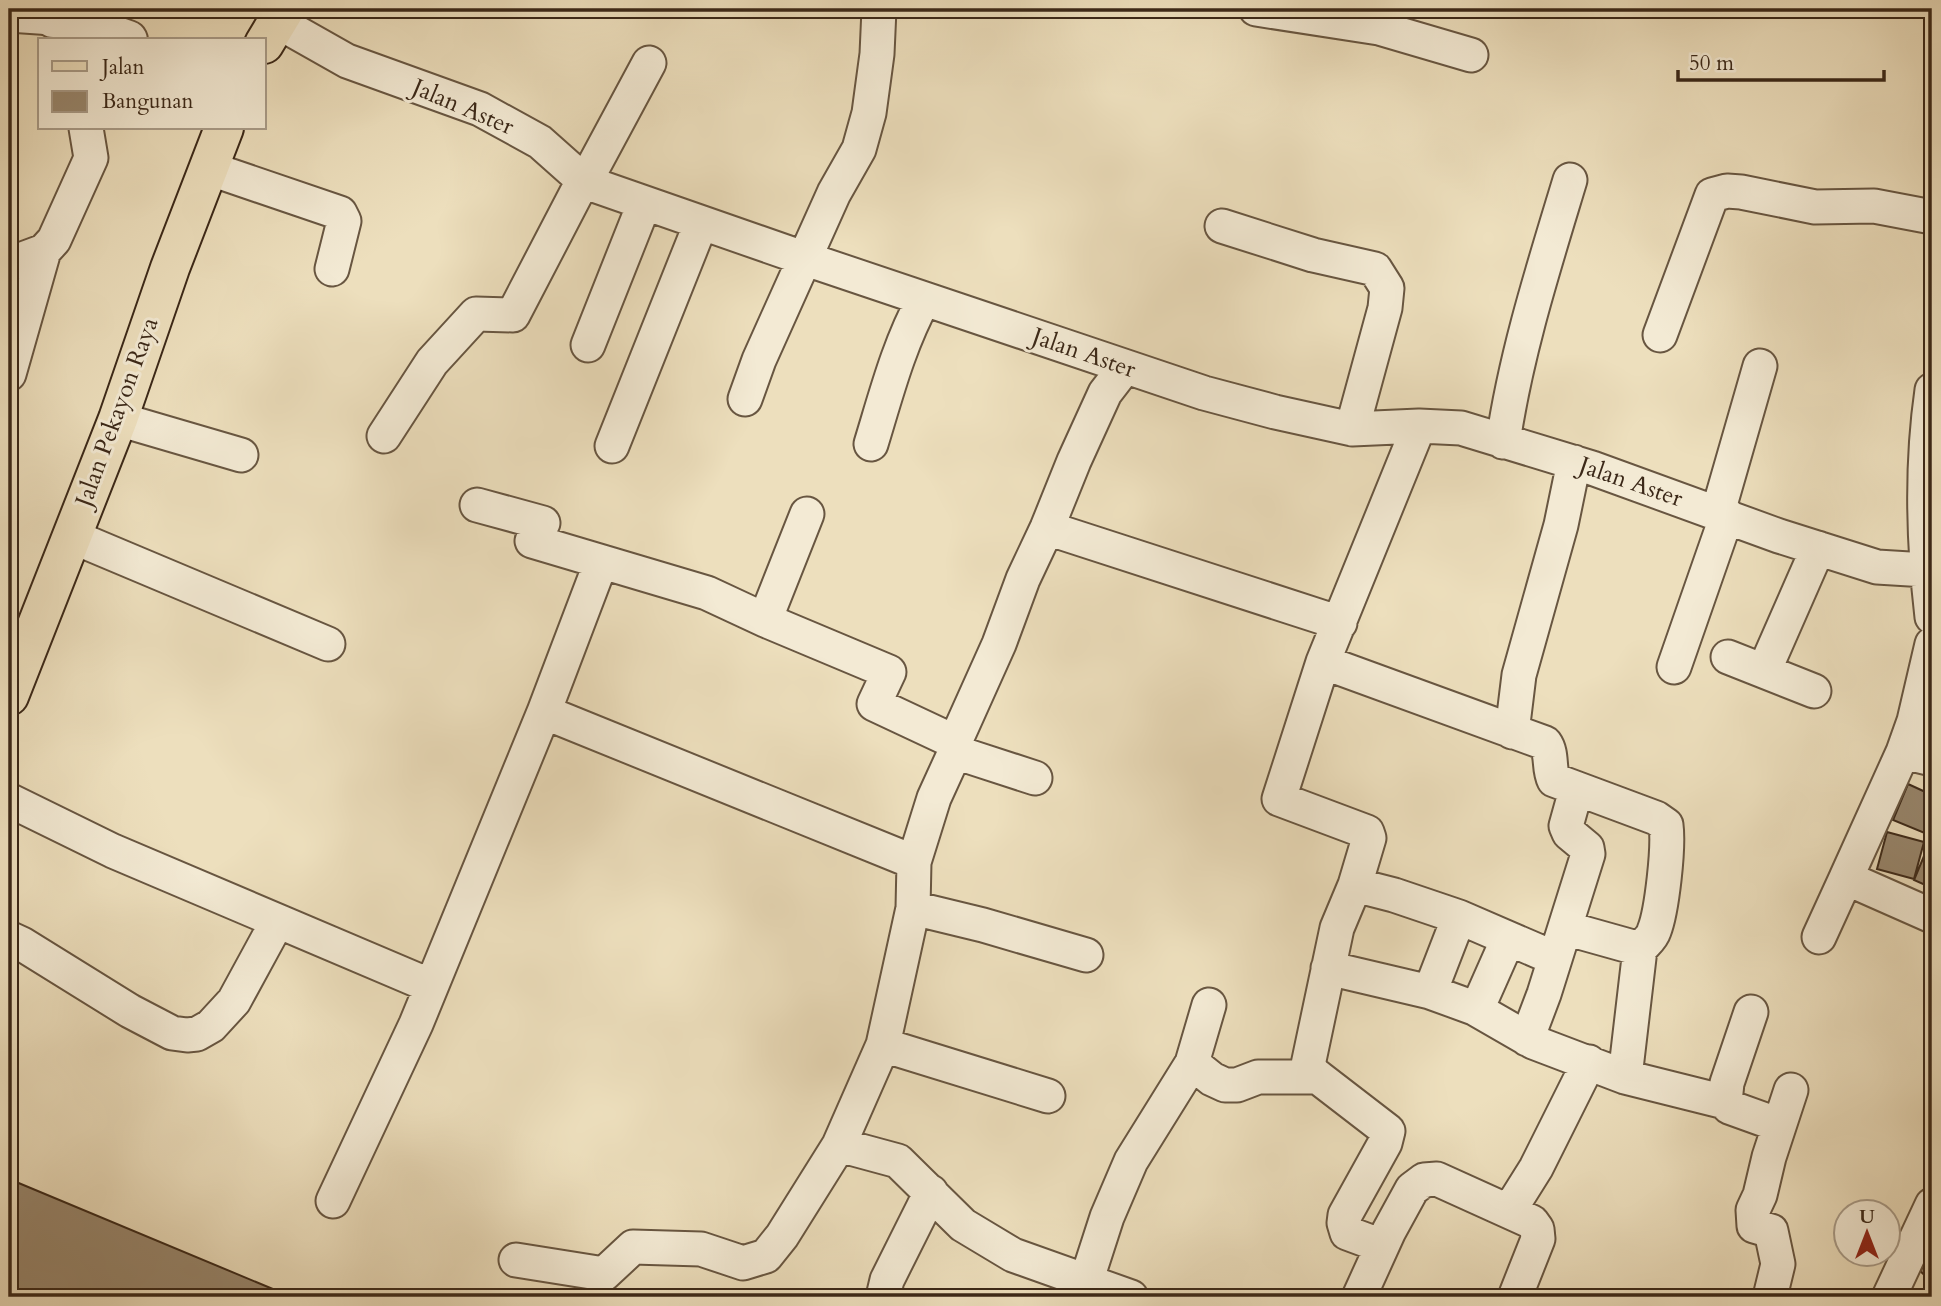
<svg xmlns="http://www.w3.org/2000/svg" width="1941" height="1306" viewBox="0 0 1941 1306" font-family="Cardo,serif">
  <style>
    .building { fill: #98876e; stroke: #3b2818; stroke-width: 2 }
    .lines { fill: none; stroke-linecap: round; stroke-linejoin: round }
    .minor-casing { stroke: #685641; stroke-width: 37 }
    .tertiary-casing { stroke: #685641; stroke-width: 42 }
    .primary-casing { stroke: #3b2818; stroke-width: 42 }
    .minor { stroke: #f3ead4; stroke-width: 33 }
    .tertiary { stroke: #f3ead4; stroke-width: 38 }
    .primary { stroke: #eddfbd; stroke-width: 38 }
    .labels { text-anchor: middle; dominant-baseline: central; stroke-width: 6; stroke-linejoin: round; paint-order: stroke }
    .street-label { font-size: 24px; fill: #3b2818; stroke: #f3ead4 }
  </style>
  <rect width="100%" height="100%" fill="#eddfbd"/>
  <filter id="stains"><feTurbulence type="fractalNoise" baseFrequency=".00286" numOctaves="4"/><feColorMatrix values="0 0 0 0 .2 0 0 0 0 .09 0 0 0 0 .02 0 0 0 .5 -.17"/></filter>
  <radialGradient id="worn" r=".72"><stop offset=".6" stop-color="#630" stop-opacity="0"/><stop offset="1" stop-color="#630" stop-opacity=".3"/></radialGradient>
  <!-- building -->
  <path class="building" d="M1908,784L1932,795V823L1927,834L1893,820Z
    M1887,832L1924,842L1914,879L1877,869Z
    M1929,844L1932,845V888L1914,880Z
    M9,1179L292,1297H9Z
    M1932,1256V1282L1920,1271Z"/>
  <g class="lines">
    <defs>
      <path id="minor" d="M1256,9L1379,28L1471,55
        M9,15L53,18
        M278,22L347,61L480,109L540,142L585,182L806,259L1204,393L1275,412L1352,429L1419,426L1461,428L1592,468L1779,536L1877,567L1926,570
        M208,168L340,213L344,221L332,269
        M1222,226L1313,255L1375,269L1387,288L1385,308L1352,429
        M9,264L44,251L54,240L91,158L86,128
        M1660,335L1712,195L1727,191L1741,192L1815,207L1874,206L1932,217
        M588,345L644,204
        M1125,367L1105,393L1074,461L1047,528L1023,579L999,644L955,742V752L934,798L914,862L913,908L883,1045L839,1145L898,1161L963,1225L1013,1255L1131,1297
        M9,374L44,251
        M1932,390C1921,466 1923,540 1932,617
        M745,399L759,360L834,193L859,149L869,113L877,54L879,9
        M118,419L241,455
        M384,436L432,362L476,314L513,315L577,192L585,182L649,63
        M1503,442C1516,353 1544,266 1570,180
        M871,444C886,395 899,344 924,299
        M612,446L701,223
        M477,505L543,523L532,541L707,593L765,620L889,672L874,704L955,742
        M1718,512L1760,366
        M1047,528L1340,623
        M71,536L328,644
        M765,620L807,514
        M1932,644L1914,721L1903,752L1846,878L1932,916
        M1728,657L1814,691
        M1323,662L1545,743C1553,754 1548,768 1554,780L1656,818L1666,825C1669,847 1662,911 1654,931C1652,938 1645,943 1640,949L1625,1077
        M1674,667L1727,515
        M1764,671L1818,548
        M544,712L601,562
        M1512,732L1519,675L1561,525L1574,462
        M955,752L1035,778
        M1903,752L1932,759
        M9,800L113,851L431,986
        M913,908L983,925L1086,955
        M1459,917L1554,958
        M1565,928L1640,949
        M1819,937L1846,878
        M9,938L22,944L130,1011L172,1033L187,1035L197,1034L211,1026L234,1001L277,922
        M1328,968L1430,992L1459,917L1394,895L1355,885
        M1430,992L1474,1008L1533,1042L1625,1077L1725,1102L1729,1107L1779,1125
        M1477,1009L1508,939
        M1527,1039L1544,994L1588,854L1587,848L1569,833L1566,826L1576,790
        M883,1045L1048,1096
        M1192,1063L1212,1079L1225,1085H1237L1258,1077H1318
        M1725,1102L1727,1083L1751,1012
        M333,1201L416,1024L544,712L914,862
        M1509,1211L1536,1168L1589,1062
        M1382,1246L1347,1233L1344,1223L1345,1215L1385,1143L1388,1131L1314,1074L1308,1065L1337,928L1355,885L1369,838L1367,832L1279,799L1323,662L1419,426
        M516,1260L604,1274L633,1247L701,1249L743,1263L766,1256L782,1236L839,1145
        M1086,1282L1107,1217L1131,1161L1192,1063L1209,1005
        M883,1297L887,1280L931,1192
        M1359,1297L1389,1231L1412,1189L1424,1180L1437,1179L1532,1222L1537,1229L1538,1239L1515,1297
        M1770,1297L1778,1264L1771,1231L1754,1226L1753,1210L1760,1195L1769,1157L1791,1090
        M1889,1297L1932,1205"/>
      <path id="tertiary" d="M50,9L53,18H65L128,40"/>
      <path id="primary" d="M264,44L285,9
        M9,696L118,419L170,268L224,128"/>
    </defs>
    <!-- minor casing -->
    <use href="#minor" class="minor-casing"/>
    <!-- tertiary casing -->
    <use href="#tertiary" class="tertiary-casing"/>
    <!-- primary casing -->
    <use href="#primary" class="primary-casing"/>
    <!-- minor -->
    <use href="#minor" class="minor"/>
    <!-- tertiary -->
    <use href="#tertiary" class="tertiary"/>
    <!-- primary -->
    <use href="#primary" class="primary"/>
  </g>
  <g class="labels">
    <!-- street labels -->
    <g class="street-label">
      <text transform="translate(463 107) rotate(23)">Jalan Aster</text>
      <text transform="translate(1084 353) rotate(19)">Jalan Aster</text>
      <text transform="translate(117 412) rotate(-70)">Jalan Pekayon Raya</text>
      <text transform="translate(1631 482) rotate(19)">Jalan Aster</text>
    </g>
  </g>
  <!-- margin -->
  <rect width="1941" height="1306" fill="none" stroke="#eddfbd" stroke-width="35"/>
  <rect x="10" y="10" width="1920" height="1285" fill="none" stroke="#3b2818" stroke-width="3.5"/>
  <rect x="18" y="18" width="1906" height="1271" fill="none" stroke="#3b2818" stroke-width="2"/>
  <!-- legend -->
  <rect x="38" y="38" width="228" height="91" fill="#f3ead4" stroke="#a99c89" stroke-width="2"/>
  <rect x="52" y="61" width="35" height="10" fill="#eddfbd" stroke="#a99c89" stroke-width="2"/>
  <text x="102" y="74" font-size="21" fill="#3b2818">Jalan</text>
  <rect x="52" y="91" width="35" height="21" fill="#98876e" stroke="#a99c89" stroke-width="2"/>
  <text x="102" y="108" font-size="21" fill="#3b2818">Bangunan</text>
  <!-- north arrow -->
  <g transform="translate(1867 1233)"><circle r="33" fill="#f3ead4" stroke="#a99c89" stroke-width="2"/>
  <path d="M0-5L12 26L0 18L-12 26Z" fill="#8f2418"/>
  <text y="-10" font-size="19" font-weight="bold" text-anchor="middle" fill="#3b2818">U</text>
  </g>
  <!-- scale -->
  <path d="M1678 70v10h206v-10" fill="none" stroke="#3b2818" stroke-width="3.5"/>
  <text x="1689" y="70" font-size="21" fill="#3b2818" stroke="#f3ead4" stroke-width="5" paint-order="stroke">50 m</text>
  <rect width="100%" height="100%" filter="url(#stains)"/>
  <rect width="100%" height="100%" fill="url(#worn)"/>
</svg>
